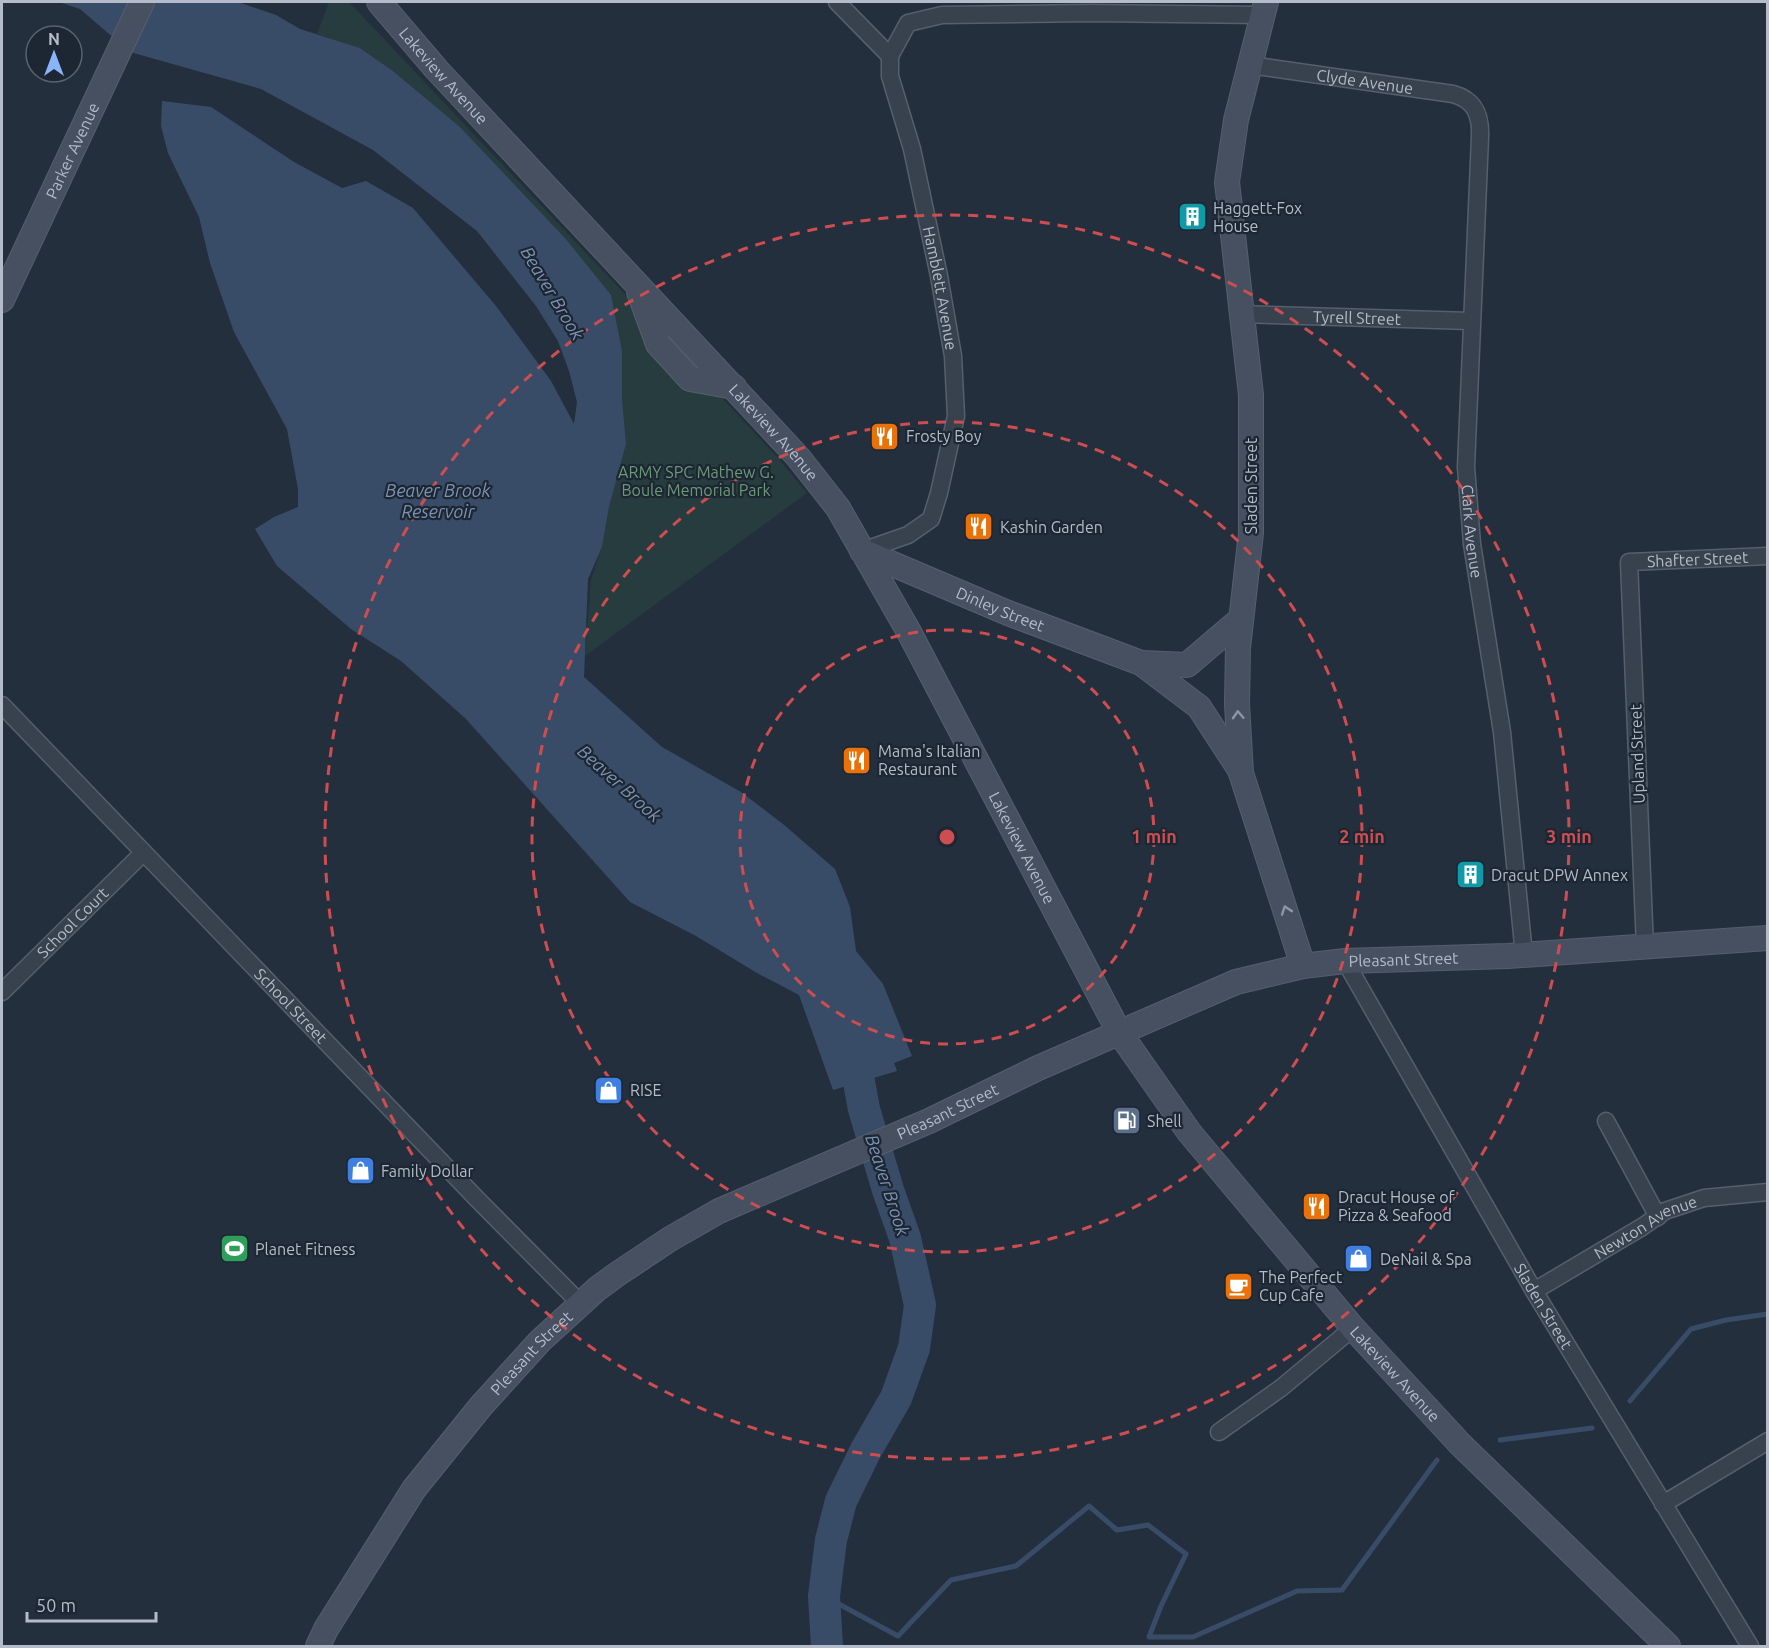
<svg xmlns="http://www.w3.org/2000/svg" width="1769" height="1648" viewBox="0 0 1769 1648" font-family="Ubuntu,sans-serif">
  <style>
    .green { fill: #263c3f }
    .water { fill: #394c67 }
    .lines { fill: none; stroke-linecap: round; stroke-linejoin: round }
    .stream { stroke: #394c67; stroke-width: 5 }
    .river { stroke: #394c67; stroke-width: 32 }
    .street-casing { stroke: #565f6c; stroke-width: 19 }
    .secondary-casing { stroke: #565f6c; stroke-width: 26 }
    .street { stroke: #38414e; stroke-width: 16 }
    .secondary { stroke: #465061; stroke-width: 24 }
    .oneway { stroke: #8e96a5 }
    .ring { fill: none; stroke: #ce4d50; stroke-width: 3; stroke-dasharray: 10 8 }
    .labels { text-anchor: middle; dominant-baseline: central; stroke-width: 4.5; stroke-linejoin: round; paint-order: stroke }
    .street-label { font-size: 16px; fill: #b4bcc9; stroke: #1d2633 }
    .poi-label { font-size: 16px; fill: #b4bcc9; stroke: #1d2633; text-anchor: start }
    .park-label { font-size: 16px; fill: #6b9a76; stroke: #1d2633 }
    .water-label { font-size: 18px; font-style: italic; fill: #7c92b1; stroke: #1d2633 }
    .centre { fill: #ce4d50; stroke: #1d2633; stroke-width: 3 }
    .ring-label { font-size: 18px; text-anchor: middle; font-weight: bold; fill: #ce4d50; stroke: #1d2633; stroke-width: 4.5; stroke-linejoin: round; paint-order: stroke }
  </style>
  <rect width="100%" height="100%" fill="#242f3e"/>
  <!-- green -->
  <path class="green" d="M329,2H349L656,327L777,457L807,493L585,656L591,580L602,547L609,507L626,444L622,398L565,238L460,127L393,71L360,48L317,34Z"/>
  <!-- water -->
  <path class="water" d="M59,2H238L276,15L300,29L360,48L393,71L460,127L565,238L611,295L622,351V398L626,444L609,507L602,547L588,579L584,677L662,747L741,792L783,824L835,869L850,907L856,951L883,984L912,1056L894,1063L897,1071L833,1090L799,995L757,973L696,936L630,902L466,719L401,661L351,629L277,566L255,529L274,517L298,507V489L287,429L234,332L210,263L199,217L168,153L161,126L162,101L211,107L294,162L342,188L366,181L413,208L496,306L551,381L574,424L577,402L569,371L558,341L536,306L477,231L373,150L261,89L130,52L80,9Z"/>
  <g class="lines">
    <!-- stream -->
    <path class="stream" d="M1630,1401L1691,1329L1726,1320L1768,1314
      M1500,1440L1592,1428
      M824,1596L898,1636L951,1580L1016,1566L1089,1506L1117,1530L1148,1525L1186,1554L1161,1606L1149,1637H1193L1297,1591L1342,1590L1437,1460"/>
    <!-- river -->
    <path class="river" d="M827,1646L824,1596L831,1540L841,1501L866,1450L896,1398L914,1348L920,1305L905,1238L888,1190L864,1109L859,1082L847,1040"/>
    <defs>
      <g id="street">
        <path id="s1" d="M837,2L890,56V76L912,149L939,276L953,356L956,416L939,493L931,519L908,535L862,551"/>
        <path d="M890,56L908,23L942,15L1091,13L1263,15"/>
        <path id="s2" d="M1250,65L1453,94C1475,100 1481,115 1480,137L1466,467L1472,544L1502,732L1524,955"/>
        <path id="s3" d="M1241,314L1471,321"/>
        <path id="s4" d="M2,705L478,1200L581,1304"/>
        <path id="s5" d="M1645,947L1629,562L1768,556"/>
        <path id="s6" d="M1345,961L1534,1291L1750,1646"/>
        <path id="s7" d="M2,992L143,853"/>
        <path d="M1606,1121L1658,1217"/>
        <path id="s8" d="M1534,1291L1642,1227L1665,1211L1704,1198L1768,1192"/>
        <path d="M1219,1432L1281,1388L1353,1328"/>
        <path d="M1663,1504L1768,1441"/>
      </g>
      <g id="secondary">
        <path id="s9" d="M379,2L437,70L798,457L838,508L909,632L1119,1032L1189,1132L1353,1328L1460,1444L1668,1646"/>
        <path d="M1266,2L1236,120L1227,182L1251,395V533L1238,648L1237,704L1241,773L1303,966"/>
        <path d="M639,292L658,344L690,379L734,387"/>
        <path id="s10" d="M2,300L142,2"/>
        <path id="s11" d="M862,551L1008,613L1141,663L1187,665L1241,619"/>
        <path d="M1141,663L1199,707L1240,770"/>
        <path id="s12" d="M318,1646L326,1629L414,1489L481,1406L540,1341L597,1289L616,1275L670,1239L719,1211L929,1121L1038,1068L1236,982L1303,966L1345,961L1508,956L1768,938"/>
      </g>
    </defs>
    <!-- street casing -->
    <use href="#street" class="street-casing"/>
    <!-- secondary casing -->
    <use href="#secondary" class="secondary-casing"/>
    <!-- street -->
    <use href="#street" class="street"/>
    <!-- secondary -->
    <use href="#secondary" class="secondary"/>
  </g>
  <!-- one-way arrows -->
  <defs><path id="oneway-chevron" d="M-2-3.5L2.5 0L-2 3.5" fill="none" stroke-width="1.6" stroke-linecap="round" stroke-linejoin="round" transform="scale(1.5)"/></defs>
  <g class="oneway">
    <use href="#oneway-chevron" transform="translate(1238 715) rotate(-93)"/>
    <use href="#oneway-chevron" transform="translate(1286 910) rotate(-109)"/>
  </g>
  <!-- distance rings -->
  <g class="ring">
    <circle cx="947" cy="837" r="207"/>
    <circle cx="947" cy="837" r="415"/>
    <circle cx="947" cy="837" r="622"/>
  </g>
  <!-- icons -->
  <defs>
    <symbol id="building-square" viewBox="-11 -11 22 22"><rect x="-9" y="-9" width="18" height="18" rx="4" fill="#0f9aa8" stroke="#1d2633"/><path d="M-4-6H4V6H1V3H-1V6H-4ZM-2.5-4.3h1.7v1.8h-1.7ZM.8-4.3h1.7v1.8H.8ZM-2.5-1h1.7V.8h-1.7ZM.8-1h1.7V.8H.8Z" fill="#fff"/></symbol>
    <symbol id="restaurant-square" viewBox="-11 -11 22 22"><rect x="-9" y="-9" width="18" height="18" rx="4" fill="#e8710a" stroke="#1d2633"/><path d="M-5-6h1v4h1v-4h1v4h1v-4h1v5L-1.5 .5V6h-2V.5L-5-1ZM5-6V6H3V1.5H1.5Q1.5-4 5-6Z" fill="#fff"/></symbol>
    <symbol id="shop-square" viewBox="-11 -11 22 22"><rect x="-9" y="-9" width="18" height="18" rx="4" fill="#3f7fe0" stroke="#1d2633"/><path d="M-5-2.5h2.3a2.7 3.5 0 0 1 5.4 0H5L5.5 6h-11ZM-1.5-2.5h3a1.5 2.3 0 0 0-3 0Z" fill="#fff"/></symbol>
    <symbol id="fuel-square" viewBox="-11 -11 22 22"><rect x="-9" y="-9" width="18" height="18" rx="4" fill="#5c6f8a" stroke="#1d2633"/><path d="M-5.5-6h7V0h2V4h1.3V-2.5L3-4.5l.8-.8L6-3V5H2.5V1h-1V6h-7ZM-4.2-4.7v3.2H.2V-4.7Z" fill="#fff"/></symbol>
    <symbol id="stadium-square" viewBox="-11 -11 22 22"><rect x="-9" y="-9" width="18" height="18" rx="4" fill="#2e9e5b" stroke="#1d2633"/><path d="M0-5a6.5 5 0 1 0 0 10a6.5 5 0 1 0 0-10ZM-3.5-1.8h7v3.6h-7Z" fill="#fff"/></symbol>
    <symbol id="cafe-square" viewBox="-11 -11 22 22"><rect x="-9" y="-9" width="18" height="18" rx="4" fill="#e8710a" stroke="#1d2633"/><path d="M-5.5-4.5H6V0H3Q3 3.5 0 3.5H-2.5Q-5.5 3.5-5.5 0ZM3-3.2v2h1.7v-2ZM-6 4.5H4V6H-6Z" fill="#fff"/></symbol>
  </defs>
  <g fill-rule="evenodd">
    <use href="#building-square" x="1176" y="200" width="33" height="33"/>
    <use href="#restaurant-square" x="868" y="420" width="33" height="33"/>
    <use href="#restaurant-square" x="962" y="510" width="33" height="33"/>
    <use href="#restaurant-square" x="840" y="744" width="33" height="33"/>
    <use href="#building-square" x="1454" y="858" width="33" height="33"/>
    <use href="#shop-square" x="592" y="1074" width="33" height="33"/>
    <use href="#fuel-square" x="1110" y="1104" width="33" height="33"/>
    <use href="#shop-square" x="344" y="1154" width="33" height="33"/>
    <use href="#restaurant-square" x="1300" y="1190" width="33" height="33"/>
    <use href="#stadium-square" x="218" y="1232" width="33" height="33"/>
    <use href="#shop-square" x="1342" y="1242" width="33" height="33"/>
    <use href="#cafe-square" x="1222" y="1270" width="33" height="33"/>
  </g>
  <g class="labels">
    <!-- street labels -->
    <g class="street-label">
      <text stroke="none"><textPath href="#s9" startOffset="98">Lakeview Avenue</textPath></text>
      <text stroke="none"><textPath href="#s2" startOffset="116">Clyde Avenue</textPath></text>
      <text stroke="none"><textPath href="#s10" startOffset="165">Parker Avenue</textPath></text>
      <text stroke="none"><textPath href="#s1" startOffset="314">Hamblett Avenue</textPath></text>
      <text stroke="none"><textPath href="#s3" startOffset="116">Tyrell Street</textPath></text>
      <text stroke="none"><textPath href="#s9" startOffset="584">Lakeview Avenue</textPath></text>
      <text transform="translate(1251 486) rotate(-90)">Sladen Street</text>
      <text stroke="none"><textPath href="#s2" startOffset="656">Clark Avenue</textPath></text>
      <text stroke="none"><textPath href="#s5" startOffset="454">Shafter Street</textPath></text>
      <text stroke="none"><textPath href="#s11" startOffset="150">Dinley Street</textPath></text>
      <text transform="translate(1637 754) rotate(-92)">Upland Street</text>
      <text stroke="none"><textPath href="#s9" startOffset="1070">Lakeview Avenue</textPath></text>
      <text stroke="none"><textPath href="#s7" startOffset="99">School Court</textPath></text>
      <text stroke="none"><textPath href="#s12" startOffset="1336">Pleasant Street</textPath></text>
      <text stroke="none"><textPath href="#s4" startOffset="417">School Street</textPath></text>
      <text stroke="none"><textPath href="#s12" startOffset="850">Pleasant Street</textPath></text>
      <text stroke="none"><textPath href="#s8" startOffset="129">Newton Avenue</textPath></text>
      <text stroke="none"><textPath href="#s6" startOffset="398">Sladen Street</textPath></text>
      <text stroke="none"><textPath href="#s12" startOffset="364">Pleasant Street</textPath></text>
      <text stroke="none"><textPath href="#s9" startOffset="1718">Lakeview Avenue</textPath></text>
    </g>
    <!-- poi labels -->
    <g class="poi-label">
      <text x="1213" y="208">Haggett-Fox<tspan x="1213" dy="18">House</tspan></text>
      <text x="906" y="436">Frosty Boy</text>
      <text x="1000" y="527">Kashin Garden</text>
      <text x="878" y="751">Mama's Italian<tspan x="878" dy="18">Restaurant</tspan></text>
      <text x="1491" y="875">Dracut DPW Annex</text>
      <text x="630" y="1090">RISE</text>
      <text x="1147" y="1121">Shell</text>
      <text x="381" y="1171">Family Dollar</text>
      <text x="1338" y="1197">Dracut House of<tspan x="1338" dy="18">Pizza &amp; Seafood</tspan></text>
      <text x="255" y="1249">Planet Fitness</text>
      <text x="1380" y="1259">DeNail &amp; Spa</text>
      <text x="1259" y="1277">The Perfect<tspan x="1259" dy="18">Cup Cafe</tspan></text>
    </g>
    <!-- park labels -->
    <g class="park-label">
      <text x="696" y="472">ARMY SPC Mathew G.<tspan x="696" dy="18">Boule Memorial Park</tspan></text>
    </g>
    <!-- water labels -->
    <g class="water-label">
      <text transform="translate(553 293) rotate(59)">Beaver Brook</text>
      <text x="438" y="490">Beaver Brook<tspan x="438" dy="21">Reservoir</tspan></text>
      <text transform="translate(620 783) rotate(42)">Beaver Brook</text>
      <text transform="translate(888 1185) rotate(72)">Beaver Brook</text>
    </g>
  </g>
  <circle cx="947" cy="837" r="9" class="centre"/>
  <g class="ring-label">
    <text x="1154" y="843">1 min</text>
    <text x="1362" y="843">2 min</text>
    <text x="1569" y="843">3 min</text>
  </g>
  <!-- border -->
  <rect width="1769" height="1648" fill="none" stroke="#b4bcc9" stroke-width="6"/>
  <!-- north arrow -->
  <g transform="translate(54 54)"><circle r="28" fill="#1d2633" stroke="#59626f" stroke-width="1.5"/>
  <path d="M0-4.5L10 22L0 15L-10 22Z" fill="#8ab4f8"/>
  <text y="-9" font-size="16" font-weight="bold" text-anchor="middle" fill="#b4bcc9">N</text>
  </g>
  <!-- scale -->
  <path d="M27 1612v9h129v-9" fill="none" stroke="#b4bcc9" stroke-width="3"/>
  <text x="36" y="1612" font-size="18" fill="#b4bcc9" stroke="#1d2633" stroke-width="4.5" paint-order="stroke">50 m</text>
</svg>
